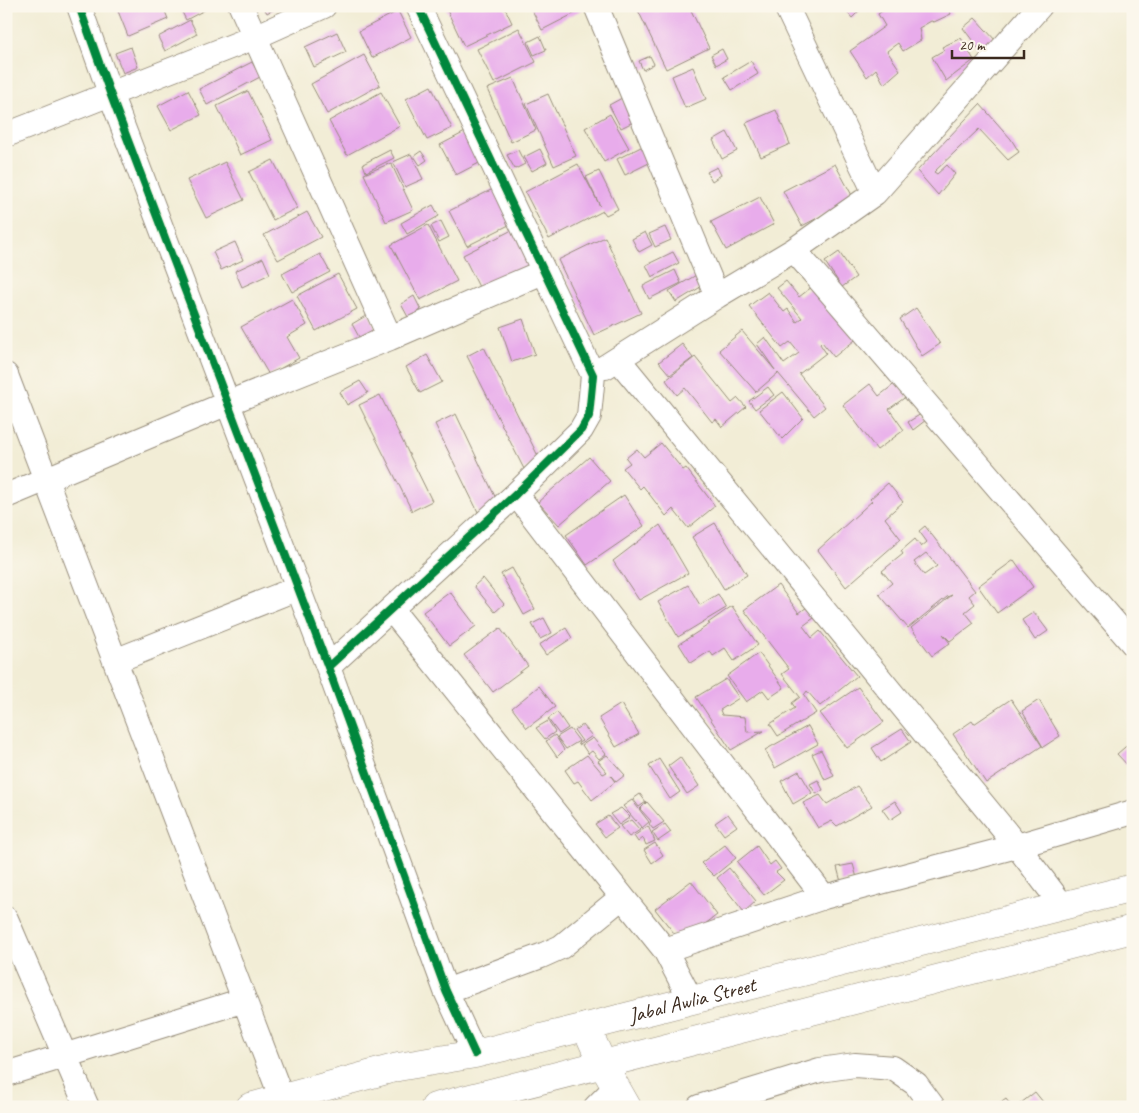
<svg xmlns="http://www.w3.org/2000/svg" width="1139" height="1113" viewBox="0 0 1139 1113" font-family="Caveat,sans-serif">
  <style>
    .building { fill: #e8aceb; fill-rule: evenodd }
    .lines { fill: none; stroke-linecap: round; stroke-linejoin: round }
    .street-casing { stroke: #968c7a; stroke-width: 26 }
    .secondary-casing { stroke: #968c7a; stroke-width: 29 }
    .primary-casing { stroke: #968c7a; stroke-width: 29 }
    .street { stroke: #fff; stroke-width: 24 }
    .secondary { stroke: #fff; stroke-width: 28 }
    .primary { stroke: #fff; stroke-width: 28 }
    .cycleway-casing { stroke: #fbf7ec; stroke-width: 11 }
    .cycleway { stroke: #00873e; stroke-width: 8 }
    .labels { text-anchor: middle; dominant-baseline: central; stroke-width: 4.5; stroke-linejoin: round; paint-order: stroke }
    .street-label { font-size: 21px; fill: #3b2a1e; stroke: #fbf7ec }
  </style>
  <rect width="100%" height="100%" fill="#fbf7ec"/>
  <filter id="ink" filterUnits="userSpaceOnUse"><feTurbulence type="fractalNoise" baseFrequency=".02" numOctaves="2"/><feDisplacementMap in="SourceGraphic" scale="10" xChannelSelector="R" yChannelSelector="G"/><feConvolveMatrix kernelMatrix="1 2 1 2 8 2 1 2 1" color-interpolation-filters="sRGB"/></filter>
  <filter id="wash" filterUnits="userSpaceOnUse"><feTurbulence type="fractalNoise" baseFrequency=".0096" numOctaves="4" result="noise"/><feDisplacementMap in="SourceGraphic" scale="20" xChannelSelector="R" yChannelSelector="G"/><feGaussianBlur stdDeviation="1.12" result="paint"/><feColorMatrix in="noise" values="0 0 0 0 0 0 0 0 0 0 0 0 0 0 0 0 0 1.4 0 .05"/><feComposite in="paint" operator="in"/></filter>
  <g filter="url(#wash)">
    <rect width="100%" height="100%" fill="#f2edd6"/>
    <g id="blocks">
      <!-- building -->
      <path class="building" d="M116,6H163L168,19L128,36Z
        M179,6H212L186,20Z
        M263,6H280L267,13Z
        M445,6H504L512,23L464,46Z
        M530,6H584L585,8L542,30Z
        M636,6H689L709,48L666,69Z
        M842,6H864L852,18Z
        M889,6H947L951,14L934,22L931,21L919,28L921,40L903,51L898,43L887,51L900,70L884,84L876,69L867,77L850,51L885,26L878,14Z
        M398,11L411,37L372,58L359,31Z
        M975,18L996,41L982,53L963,28Z
        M190,20L197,34L165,51L158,37Z
        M519,28L536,62L494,83L477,49Z
        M337,32L346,52L314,67L305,47Z
        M540,36L546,50L534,55L528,42Z
        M961,38L974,60L946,81L932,57L944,50L942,47Z
        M131,47L138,67L123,73L115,53Z
        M722,49L727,59L716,65L711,55Z
        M364,55L380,85L327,114L311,84Z
        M650,56L654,64L643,70L639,61Z
        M751,61L758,74L732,90L724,77Z
        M252,62L260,77L207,105L199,89Z
        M693,67L706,99L685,108L672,76Z
        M513,78L536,130L511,142L487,89Z
        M431,86L452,128L427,140L406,99Z
        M188,90L201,115L171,130L158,106Z
        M248,91L272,140L240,155L217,106Z
        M381,92L400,126L347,155L329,121Z
        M548,94L576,156L554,166L526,104Z
        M622,98L635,121L621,128L609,105Z
        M980,104L1011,139L1019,152L1008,160L979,129L934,172L937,174L947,165L955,174L938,195L917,171Z
        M776,110L790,144L761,157L746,123Z
        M610,114L629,148L604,162L585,128Z
        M467,131L483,161L456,175L440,145Z
        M727,132L737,151L722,159L713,140Z
        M643,146L651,162L625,175L617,159Z
        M540,149L547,163L532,171L524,157Z
        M390,150L394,158L366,172L363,164Z
        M518,150L525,164L515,169L507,155Z
        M421,151L427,160L420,165L414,156Z
        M411,154L423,179L405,187L393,162Z
        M273,160L297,208L273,220L249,172Z
        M225,162L244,200L206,218L187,180Z
        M391,163L413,210L386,222L364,174Z
        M578,164L600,206L586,177L599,171L618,209L606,215L603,211L549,239L525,192Z
        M835,164L854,199L802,226L783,191Z
        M717,167L721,175L712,181L707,172Z
        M495,188L513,223L467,246L449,211Z
        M760,197L774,224L726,250L711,222Z
        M433,205L439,216L407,234L401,223Z
        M307,212L321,237L278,260L264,235Z
        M441,221L449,237L439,242L431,226Z
        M428,225L457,281L420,300L391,245Z
        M665,227L671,240L655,247L649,234Z
        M514,229L532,265L481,291L463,255Z
        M645,232L652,245L639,252L632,239Z
        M605,237L641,313L594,335L558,260Z
        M235,242L243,260L221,270L213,252Z
        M673,252L679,263L652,277L646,265Z
        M839,252L856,277L842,287L825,262Z
        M320,254L330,272L292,292L282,274Z
        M263,258L270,274L242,287L235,271Z
        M675,270L681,283L649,299L643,286Z
        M338,274L357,309L316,331L297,296Z
        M698,274L704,285L676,302L669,291Z
        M786,281L799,297L817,283L860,336L834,357L822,342L820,344L826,353L799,374L825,407L814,416L778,373L756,392L719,350L742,331L775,370L757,344L765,337L784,364L799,353L790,342L782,348L749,306L768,292L784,312L788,309L797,322L802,318L777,288Z
        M414,296L421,310L408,317L401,304Z
        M292,299L307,325L287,337L299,358L269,375L241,327Z
        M916,308L940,344L922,356L900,319Z
        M369,314L376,328L359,337L352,324Z
        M523,319L535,354L512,362L500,327Z
        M682,344L693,358L670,375L659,362Z
        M484,347L540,460L524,469L467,356Z
        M427,355L442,382L420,393L406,367Z
        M695,357L732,403L738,398L746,407L722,427L716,419L712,422L685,388L677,395L666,380Z
        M360,381L368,393L347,405L340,392Z
        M897,382L907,396L889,409L904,430L877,450L843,405L870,384L879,396Z
        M768,387L774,395L755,409L749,401Z
        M783,392L803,418L782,439L759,410Z
        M380,395L432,501L412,511L359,405Z
        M456,414L499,505L479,514L435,424Z
        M921,414L926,420L913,430L908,422Z
        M661,443L683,470L686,468L715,506L688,528L673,509L666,516L643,486L640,489L623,468L630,463L626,458L637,449L644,457Z
        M589,457L610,481L559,525L538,502Z
        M888,483L903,502L885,518L901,539L846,587L818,550L872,501L870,499Z
        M624,495L644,526L587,565L566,535Z
        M715,523L747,575L724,589L692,537Z
        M660,525L688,573L639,600L613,561Z
        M925,526L975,591L969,596L975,604L965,612L974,623L950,641L943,634L950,643L932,656L911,628L952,595L947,597L908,628L879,594L892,583L882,571L903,554L901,551L915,539L921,547L927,542L919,531ZM926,553L937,566L924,575L914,562Z
        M1014,560L1033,587L997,613L978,586Z
        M512,568L535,609L524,615L501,574Z
        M483,578L504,604L495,612L474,586Z
        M688,585L700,605L718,594L726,608L678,637L658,602Z
        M778,585L799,613L811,604L818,615L803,626L812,638L820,631L857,676L820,706L807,691L804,695L816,713L778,736L770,724L795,708L792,703L800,697L782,674L789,669L744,610Z
        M450,592L476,626L449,646L423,612Z
        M732,606L758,645L734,661L725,648L713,656L710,651L691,663L679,644L710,624L708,623Z
        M1034,612L1048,631L1035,640L1022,620Z
        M544,618L552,633L540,639L532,624Z
        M500,628L528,666L493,692L464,655Z
        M566,628L572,638L546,655L539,645Z
        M759,653L784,688L769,698L763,690L746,702L727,676Z
        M726,679L739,698L720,710L722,715L745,717L747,732L764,731L731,750L696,697Z
        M539,686L555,707L527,728L512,708Z
        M858,687L884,722L847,748L820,713Z
        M1011,699L1042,746L986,783L953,734L972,721L974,724Z
        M1039,700L1060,736L1043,747L1022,711Z
        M621,704L639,734L616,747L599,718Z
        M557,712L568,728L559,734L548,719Z
        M548,721L555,732L545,739L536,728Z
        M583,725L592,736L579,745L578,743L582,741L574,730Z
        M808,726L818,744L775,768L765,750Z
        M570,729L579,741L566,749L557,737Z
        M902,729L911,742L881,762L872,748Z
        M555,735L564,750L557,757L546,741Z
        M593,738L606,754L599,759L592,751L588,754L582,745Z
        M1132,741L1133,768L1131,769L1117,754Z
        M821,750L834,776L825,780L812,754Z
        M587,755L603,774L607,772L598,761L607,755L625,775L616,782L611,776L615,782L592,800L578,781L574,783L565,770Z
        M680,757L699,786L687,794L668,766Z
        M659,759L680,792L670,799L649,766Z
        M799,771L812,793L793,804L781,781Z
        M818,780L823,790L816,794L810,784Z
        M857,786L872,806L837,826L832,821L818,828L803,803L820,795L827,804Z
        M640,794L646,802L639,807L633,799Z
        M632,800L649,822L642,828L623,806Z
        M895,801L902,812L890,820L882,809Z
        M647,802L664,822L653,829L649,824L651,821L640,809Z
        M621,808L630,817L619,825L610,814Z
        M728,814L737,826L724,835L715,823Z
        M608,816L618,828L605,837L595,824Z
        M631,820L640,830L629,837L620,826Z
        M665,824L671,832L658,841L652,832Z
        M648,826L655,841L646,845L643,838L638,842L634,836Z
        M655,843L663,855L652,863L644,850Z
        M725,845L736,858L714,876L701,863Z
        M757,846L770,865L775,861L781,869L776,872L784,880L764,895L737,862Z
        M853,864L857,878L841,882L837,867Z
        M729,868L756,901L744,912L717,878Z
        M691,881L717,915L681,942L655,909Z
        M1035,1092L1047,1107H1016Z
        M1006,1099L1012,1107H995Z"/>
    </g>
  </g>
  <g filter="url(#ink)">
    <use href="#blocks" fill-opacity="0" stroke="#968c7a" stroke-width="1"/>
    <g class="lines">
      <defs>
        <path id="street" d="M79,6L110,93L328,667L446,991L475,1054
          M241,6L390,338
          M596,6L717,296
          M786,6L875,193
          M6,135L255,37L324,6
          M794,250L1133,644
          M618,359L1017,846L1062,905
          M605,367L717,296L794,250L875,193L1040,6
          M6,375L282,1099
          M516,494L824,897
          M6,496L228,403L390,338L543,272
          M391,609L665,950L691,1000
          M115,661L298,588
          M328,667L516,494L581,430L589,416L593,375L418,6
          M6,919L87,1107
          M665,950L824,897L1017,846L1133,812
          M446,991L541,956L561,947L622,897
          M6,1074L244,1000
          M596,1107L616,1087
          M699,1107L820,1070L855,1065L893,1068L916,1084L933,1107"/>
        <path id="secondary" d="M586,1027L602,1063L627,1107"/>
        <g id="primary">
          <path id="s1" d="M250,1107L398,1067L475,1054L586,1027L1133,888"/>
          <path d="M435,1107L1133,929"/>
        </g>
      </defs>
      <!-- street casing -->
      <use href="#street" class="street-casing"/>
      <!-- secondary casing -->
      <use href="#secondary" class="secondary-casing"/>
      <!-- primary casing -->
      <use href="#primary" class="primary-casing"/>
      <!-- street -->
      <use href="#street" class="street"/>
      <!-- secondary -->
      <use href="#secondary" class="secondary"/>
      <!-- primary -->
      <use href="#primary" class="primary"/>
      <defs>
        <path id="cycleway" d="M79,6L110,93L328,667L446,991L475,1054
          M328,667L516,494L581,430L589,416L593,375L418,6"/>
      </defs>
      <!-- cycleway casing -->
      <use href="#cycleway" class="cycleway-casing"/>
      <!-- cycleway -->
      <use href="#cycleway" class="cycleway"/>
    </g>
  </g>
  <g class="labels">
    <!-- street labels -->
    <g class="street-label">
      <text stroke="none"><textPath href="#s1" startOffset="455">Jabal Awlia Street</textPath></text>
    </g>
  </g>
  <!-- margin -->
  <rect width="1139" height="1113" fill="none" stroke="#fbf7ec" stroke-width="25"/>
  <!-- scale -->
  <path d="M952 50v8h72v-8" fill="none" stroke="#3b2a1e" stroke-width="2.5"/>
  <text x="959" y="50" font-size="15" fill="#3b2a1e" stroke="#fbf7ec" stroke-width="4" paint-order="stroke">20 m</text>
</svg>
